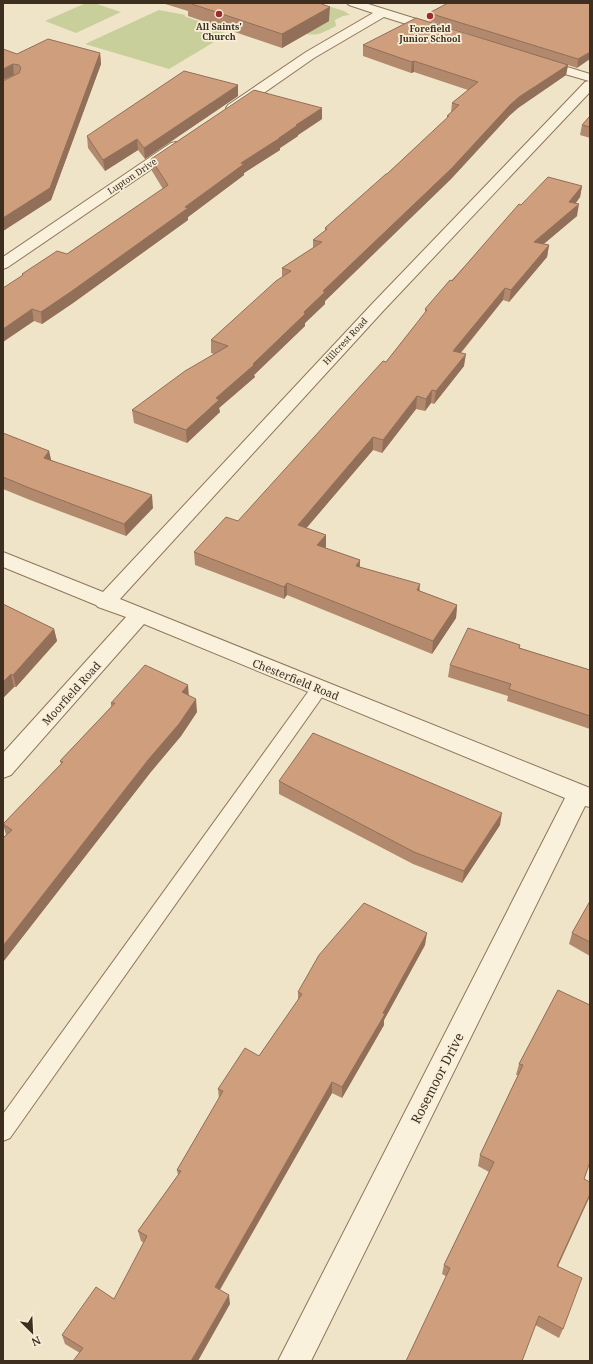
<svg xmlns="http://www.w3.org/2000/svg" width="593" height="1364" viewBox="0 0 593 1364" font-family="'Noto Serif',serif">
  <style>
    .green { fill: #c9cf9b }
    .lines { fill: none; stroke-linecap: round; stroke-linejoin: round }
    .service-casing { stroke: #8d765c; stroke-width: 2 }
    .minor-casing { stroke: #8d765c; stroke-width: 2 }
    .service { fill: #faf1dc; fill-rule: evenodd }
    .minor { fill: #faf1dc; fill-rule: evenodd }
    .wall { fill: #b2896c }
    .shaded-wall { fill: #916f58 }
    .building { fill: #cf9f7d; stroke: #916f58 }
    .poi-dot { fill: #9e2a2b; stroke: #f7eed8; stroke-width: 1.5 }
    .labels { text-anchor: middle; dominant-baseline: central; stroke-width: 3.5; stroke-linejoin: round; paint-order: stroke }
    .far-poi-label { font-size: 9px; font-weight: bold; fill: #3d2e20; stroke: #f7eed8 }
    .far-street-label { font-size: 9px; fill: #3d2e20; stroke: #f7eed8 }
    .street-label { font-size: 11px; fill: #3d2e20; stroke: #f7eed8 }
    .near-street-label { font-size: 13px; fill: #3d2e20; stroke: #f7eed8 }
  </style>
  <rect width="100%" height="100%" fill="#f0e4c8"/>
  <!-- green -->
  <path class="green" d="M86,3H94L121,12L76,33L45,21Z
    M325,5L344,11L350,15L343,16L335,20L336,26C319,35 317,36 298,33L309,12Z
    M159,10L186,15L184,16L226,31L209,40L214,42L169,69L85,44Z"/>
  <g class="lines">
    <defs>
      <path id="service" d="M319,683L325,685L327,689L325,693L10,1138L3,1141V1114L313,685Z"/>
      <path id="minor" d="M347,3H365L442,27L444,30L442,33L438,34L384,17L314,58L238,111H228L226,108L228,105L306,52L373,13L349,5Z
        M538,58L590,74V92L384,310L120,599L590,788V807L585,806L311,1361H278L565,798L144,624L11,775L3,778V753L126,617L98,607L96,605L3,567V552L103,592L372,304L585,82L589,81L534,65L532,62L534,59Z
        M176,142L181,143L183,146L181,149L8,267L3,269V257L171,143Z"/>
    </defs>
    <!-- service casing -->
    <use href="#service" class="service-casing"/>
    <!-- minor casing -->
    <use href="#minor" class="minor-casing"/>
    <!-- service -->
    <use href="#service" class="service"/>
    <!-- minor -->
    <use href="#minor" class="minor"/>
  </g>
  <!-- wall -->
  <path class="wall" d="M162,3H319L329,21L282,48L188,16V11Z
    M590,3L577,68L568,65L566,75L518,108L509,116L451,179L325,301V304L305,323V326L254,375L255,377L219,408L220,412L187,443L134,423L132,410L214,354L211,353V340L282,277V268L313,248V240L325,231V228L387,174L447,118V116L451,112L452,103L468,90L414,72L411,73L363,56V45L490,41L429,21V13Z
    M100,53L101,64L51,200L3,231V81L15,75L3,80L17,54Z
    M238,96L145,159L138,150L105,171L88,148L87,136Z
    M590,116V138L580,135L582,125Z
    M322,119L298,135V136L280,148V150L244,173V175L188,217V220L73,303L42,324L34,321L22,274L67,254L163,189L152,171L151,159Z
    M582,186L580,197L576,203L577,216L543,244L549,245L547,257L509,302L503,300L461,353L464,366L434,404L431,403L425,411L416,409L382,453L373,450L306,528L326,535V547L325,548L360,560V567L420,591L457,605L456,618L432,654L287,595L284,599L195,565L194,552L238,521L386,362L425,313V309L521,205Z
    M3,433L49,451L51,460L153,508L126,536L30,500L3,489Z
    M3,604L54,629L57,641L16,687H14L3,698Z
    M520,648L590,670V729L507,701L508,696L448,677L450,665Z
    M189,696L197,712L181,736L150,773L3,962V838L6,835L3,824L61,764L60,761L111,707V703Z
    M279,781L500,825L462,883L413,864L279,794Z
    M590,901V956L569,944L572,933Z
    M425,945L384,1020V1025L342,1098L332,1093L220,1290L230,1304L80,1353L65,1344L62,1335L114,1299L144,1243L141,1241L138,1231L178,1175L177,1170L219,1099L218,1089L259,1056L298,1001V992Z
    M558,990V1266L563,1329L559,1338L442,1274L444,1265L489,1172L478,1166L480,1155L518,1075H516L519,1064Z"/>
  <!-- shaded-wall -->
  <path class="shaded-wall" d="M330,7L329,21L282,48V34Z
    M590,52V59L577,68L578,59Z
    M100,53L101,64L51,200L3,231V218Z
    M414,61V72L411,73L412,62Z
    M13,64L14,75L3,80V69Z
    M568,65L566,75L518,108L509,116L451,179L325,301V304L305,323V326L254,375L255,377L219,408L220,412L187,443L186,430L216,398L253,364L304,312L323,291L510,105L519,97Z
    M238,85V96L145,159L144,148Z
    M322,108V119L298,135V136L280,148V150L244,173V175L188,217V220L73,303L42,324L41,312L185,207L241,163L279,138L296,125Z
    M137,139L138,150L105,171L103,160Z
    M582,186L580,197L567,214L569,202Z
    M579,204L577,216L532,254L534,242Z
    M549,245L547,257L509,302L511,290Z
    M505,288L503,300L452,363L453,351Z
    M32,309L34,321L3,342V329Z
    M466,354L464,366L434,404L436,391Z
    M432,390L431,403L425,411L426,399Z
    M417,396L416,409L382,453L383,440Z
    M373,437V450L298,538V525Z
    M49,451L52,464L44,458Z
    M152,495L153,508L126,536L124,524Z
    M326,535V547L317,558V545Z
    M360,560L359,573L356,566Z
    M287,583V595L284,599V587Z
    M420,584L419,597L417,590Z
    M457,605L456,618L432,654L433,641Z
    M54,629L57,641L16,687L13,675Z
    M11,674L14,687L3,698V682Z
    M188,685L189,697L182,692Z
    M196,699L197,712L181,736L150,773L3,962V946Z
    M502,813L500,825L462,883L464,871Z
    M427,933L425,945L384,1020V1025L342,1098V1087Z
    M332,1082V1093L216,1296L215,1287Z
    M590,1194V1196L554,1275L557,1266Z
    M229,1295L230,1304L198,1361H191Z"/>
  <!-- building -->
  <path class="building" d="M189,3H319L330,7L282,34Z
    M448,3H590V52L578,59L429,13Z
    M416,18L568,65L519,97L510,105L452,168L323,291L325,292L304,312L305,314L253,364L254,365L216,398L219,400L186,430L132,410L185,371L228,346L211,340L276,281L291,271L282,268L322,242L313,240L327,229L325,228L386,174H387L449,116H447L459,105L452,103L478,82L414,61L412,62L363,45Z
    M48,39L100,53L50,188L3,218V81L19,73L21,68L19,65L13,64L3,69V49L17,54Z
    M184,71L238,85L144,148L137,139L103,160L87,136Z
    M254,90L322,108L296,125H298L279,138H280L241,163L244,164L185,207L188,208L72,291L41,312L32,309L3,329V288L23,275L22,274L57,251L67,254L168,185L151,159Z
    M590,116V127L582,125Z
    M548,177L582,186L569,202L579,204L534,242L549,245L511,290L505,288L453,351L466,354L436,391L432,390L426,399L417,396L383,440L373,437L298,525L326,535L317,545L360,560L356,566L420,584L417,590L457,605L433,641L287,583L284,587L194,552L226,517L238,521L383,361L386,362L427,310L425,309L450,280L452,281L519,204L521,205Z
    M3,433L49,451L44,458L152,495L124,524L27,487L3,477Z
    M3,604L54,629L13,675L11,674L3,682Z
    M468,628L520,645L519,648L590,670V716L509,689L511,684L450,665Z
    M145,665L188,685L182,692L196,699L179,724L148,760L3,946V838L12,830L3,824L63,762L60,761L115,703H111Z
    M313,733L502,813L464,871L414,852L279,781Z
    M590,901V942L572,933Z
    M364,903L427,933L383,1013L385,1014L342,1087L332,1082L215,1287L229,1295L191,1361H73L83,1348L62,1335L96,1287L114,1299L147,1236L138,1231L181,1171L177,1170L223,1091L218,1089L245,1048L259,1056L302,994L298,992L319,955Z
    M558,990L590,1005V1162L584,1179L590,1182V1194L557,1266L582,1278L563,1329L539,1316L522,1361H406L450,1268L444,1265L494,1162L480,1155L523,1065L519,1064Z"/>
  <!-- markers -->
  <g class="poi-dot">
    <circle cx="219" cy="14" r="4"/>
    <circle cx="430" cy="16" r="4"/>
  </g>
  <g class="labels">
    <!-- far-poi labels -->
    <g class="far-poi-label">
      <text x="219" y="26">All Saints'<tspan x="219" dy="10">Church</tspan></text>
      <text x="430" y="28">Forefield<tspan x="430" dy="10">Junior School</tspan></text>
    </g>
    <!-- far-street labels -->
    <g class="far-street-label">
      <text transform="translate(132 176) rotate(-34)">Lupton Drive</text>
      <text transform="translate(345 341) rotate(-47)">Hillcrest Road</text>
    </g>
    <!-- street labels -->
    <g class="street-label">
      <text transform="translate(296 679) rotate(22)">Chesterfield Road</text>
      <text transform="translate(71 693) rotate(-48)">Moorfield Road</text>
    </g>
    <!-- near-street labels -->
    <g class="near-street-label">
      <text transform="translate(437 1078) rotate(-63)">Rosemoor Drive</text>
    </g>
  </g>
  <!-- border -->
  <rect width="593" height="1364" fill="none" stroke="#3d2e20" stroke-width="8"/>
  <!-- north arrow -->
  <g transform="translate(32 1332) rotate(156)" stroke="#f7eed8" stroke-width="3" paint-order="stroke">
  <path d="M0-3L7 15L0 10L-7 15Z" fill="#3d2e20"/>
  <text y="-6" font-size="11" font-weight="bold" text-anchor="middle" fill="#3d2e20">N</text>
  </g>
</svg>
